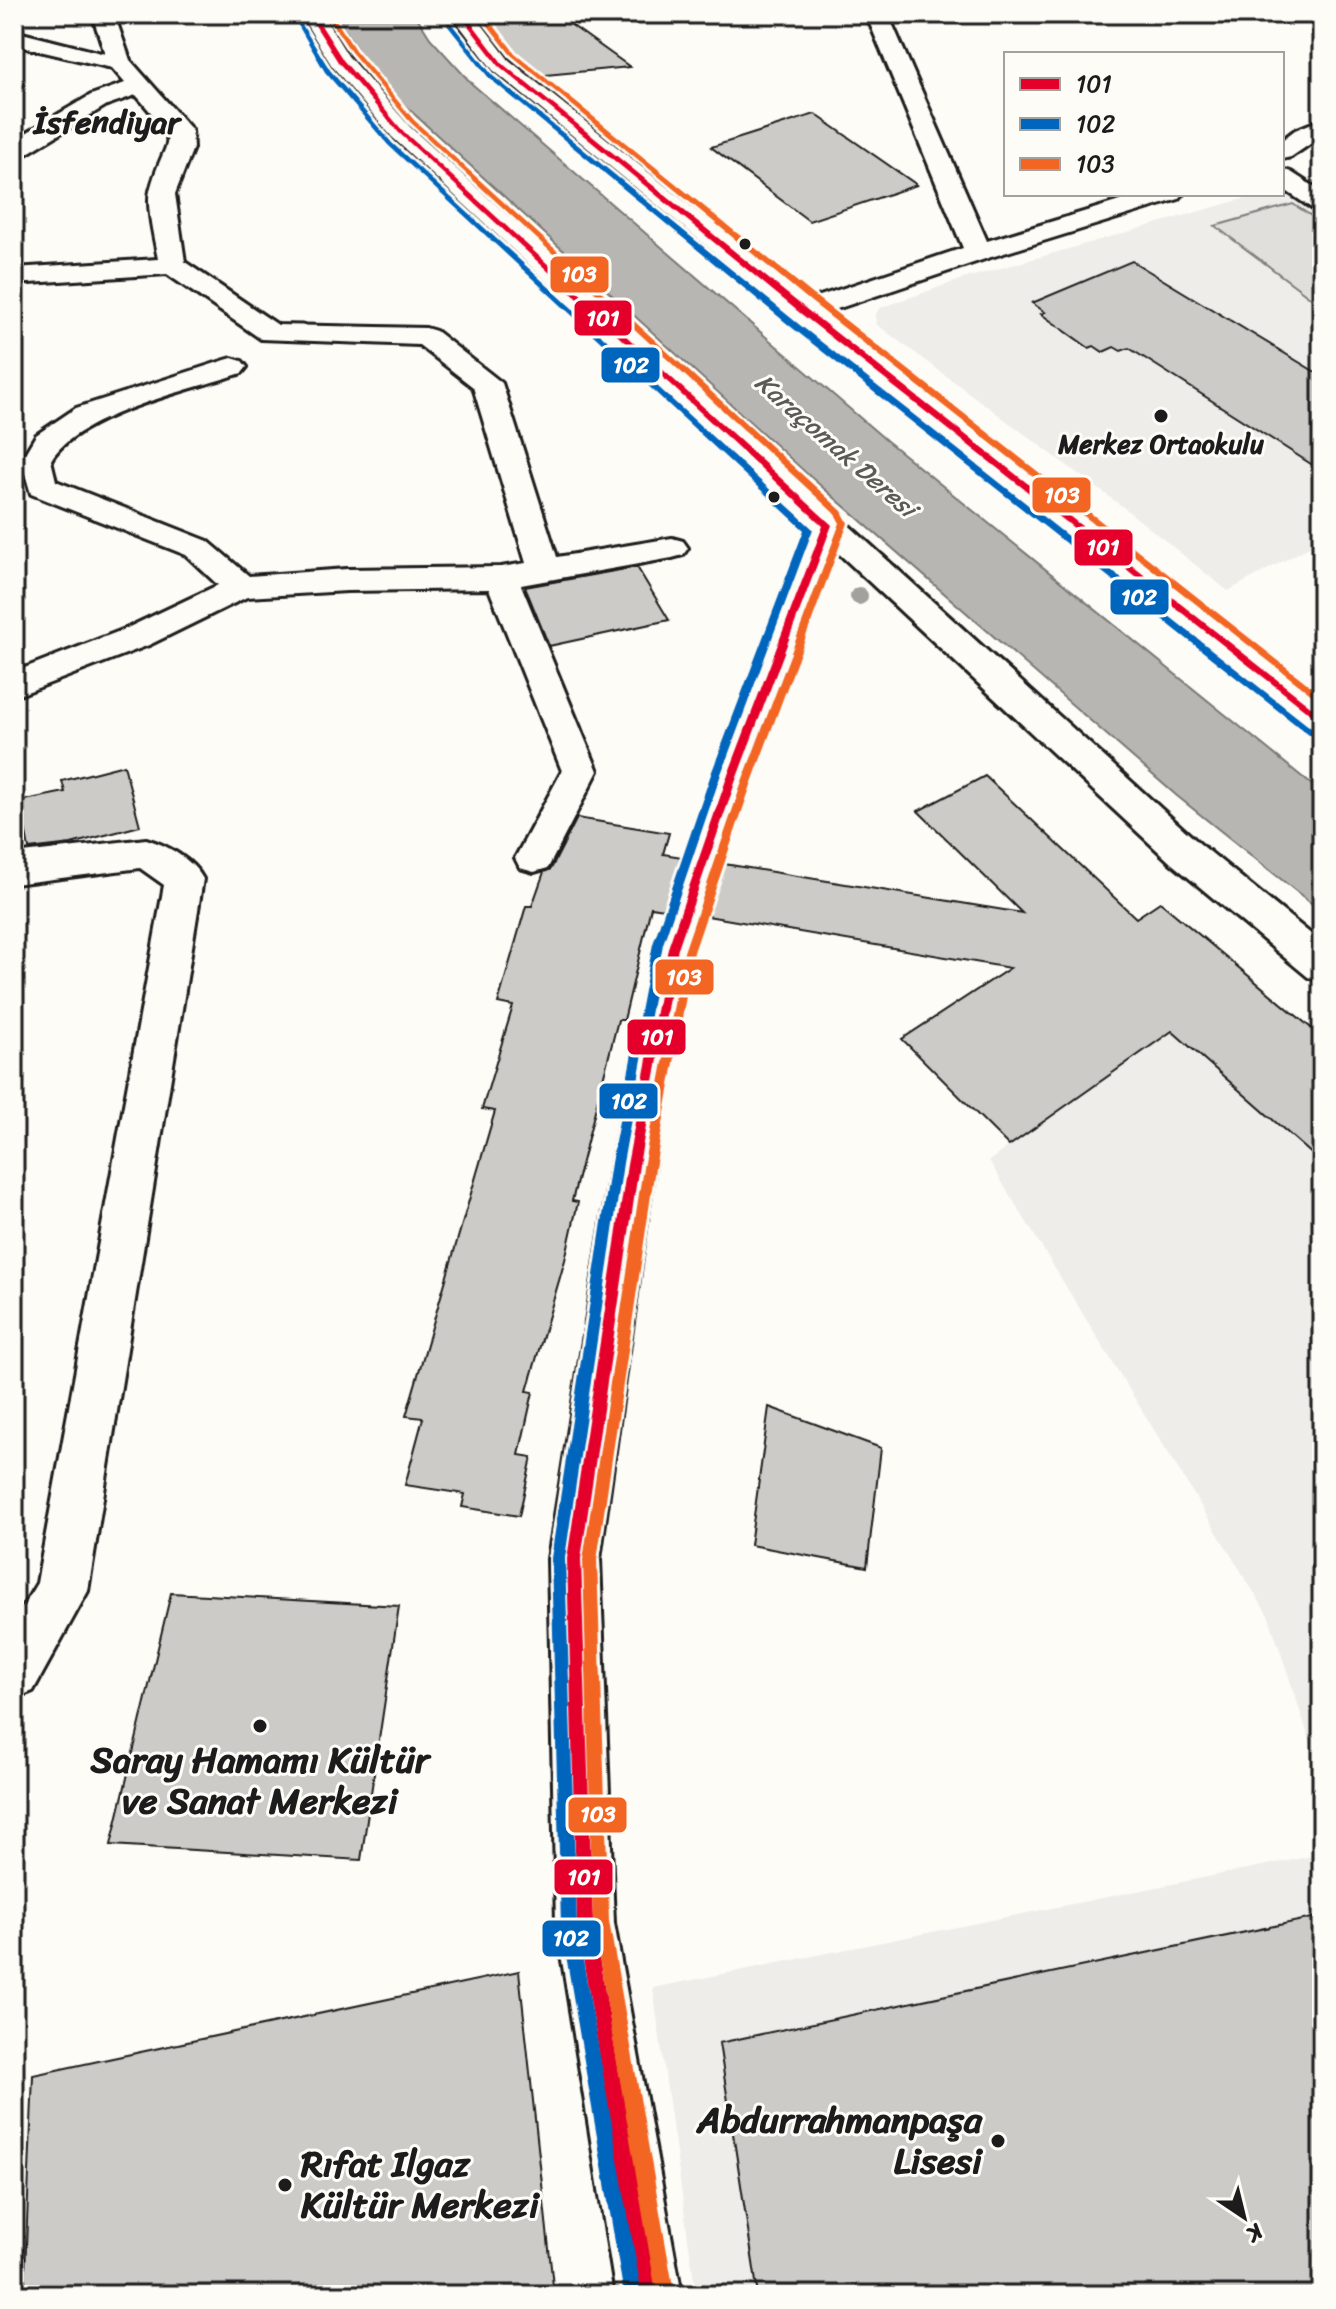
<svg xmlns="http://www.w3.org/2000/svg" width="1336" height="2309" viewBox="0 0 1336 2309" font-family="Sriracha,sans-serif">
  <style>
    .built { fill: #eeede9 }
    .green { fill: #e0dfdb; stroke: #7e7e7c; stroke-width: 2 }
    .water { fill: #b7b6b2; stroke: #797876; stroke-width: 2 }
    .building { fill: #cccbc8; stroke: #1c1c1c; stroke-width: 2 }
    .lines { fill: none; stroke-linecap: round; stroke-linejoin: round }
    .minor-casing { stroke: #1c1c1c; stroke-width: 6 }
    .primary-casing { stroke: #1c1c1c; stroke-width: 6 }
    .minor { fill: #fdfcf7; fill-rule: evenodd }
    .primary { fill: #fdfcf7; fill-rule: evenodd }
    .bus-1-casing { stroke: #fdfcf7; stroke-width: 6 }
    .bus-2-casing { stroke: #fdfcf7; stroke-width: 6 }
    .bus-3-casing { stroke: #fdfcf7; stroke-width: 6 }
    .bus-1 { fill: #e4002b; fill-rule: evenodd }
    .bus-2 { fill: #0065bd; fill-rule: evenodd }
    .bus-3 { fill: #f26522; fill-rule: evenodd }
    .tree { fill: #a2a19e }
    .bus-dot { fill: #1c1c1c; stroke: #fdfcf7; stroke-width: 3 }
    .labels { text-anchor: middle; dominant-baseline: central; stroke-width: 6; stroke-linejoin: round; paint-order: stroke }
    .far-poi-label { font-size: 26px; font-weight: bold; fill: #1c1c1c; stroke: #fdfcf7 }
    .far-water-label { font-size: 26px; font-style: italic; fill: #5a5a58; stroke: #fdfcf7 }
    .far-district-label { font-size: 32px; font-weight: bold; fill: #1c1c1c; stroke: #fdfcf7 }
    .near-poi-label { font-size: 36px; font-weight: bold; fill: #1c1c1c; stroke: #fdfcf7 }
    .line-badge { stroke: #fdfcf7; stroke-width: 3 }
    .badge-label { font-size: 22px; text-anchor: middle; font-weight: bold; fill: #fff }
  </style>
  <rect width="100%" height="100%" fill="#fdfcf7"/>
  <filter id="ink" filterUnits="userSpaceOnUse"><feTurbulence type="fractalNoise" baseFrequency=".0125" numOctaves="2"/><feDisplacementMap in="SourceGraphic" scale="16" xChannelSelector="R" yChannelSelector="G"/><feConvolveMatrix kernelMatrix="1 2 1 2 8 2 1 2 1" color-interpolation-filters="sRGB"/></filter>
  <g filter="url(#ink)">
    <!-- built -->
    <path class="built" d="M1282,188L1293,189L1322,206V540L1228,591L1123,507L876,324L875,315L880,308L960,280L1260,194H1282Z
      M1160,902L1322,1037V1777L1269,1617L989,1161L1009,1146L902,1039L1104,907L1125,925Z
      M1322,1854V2295H696L653,1988Z"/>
    <!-- green -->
    <path class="green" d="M1293,204L1322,223V306L1215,226Z"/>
    <!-- water -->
    <path class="water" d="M335,14H415L430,38L472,84L887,441L1322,793V912L1177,796L806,473L401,102L359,52Z"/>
    <!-- building -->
    <path class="building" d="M478,14H556L630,67L535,76Z
      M815,114L917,185L809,221L711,147Z
      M1132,261L1322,376V471L1129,348L1121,351L1114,347L1103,352L1094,346L1089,348L1041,314L1045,312L1032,303Z
      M637,567L669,620L549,646L525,587Z
      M124,765L140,826L71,844L29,849L20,801L65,792L62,781Z
      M985,776L1136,918L1160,902L1322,1037V1163L1172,1031L1009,1146L902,1039L1010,968L707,916L724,864L1022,913L918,811Z
      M577,818L669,833L663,854L682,857L664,909L651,907L624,1020H618L572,1201L578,1202L565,1260L527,1391L533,1392L519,1455L532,1457L519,1516L462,1507L465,1494L405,1485L423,1418L406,1416L495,1111L482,1109L513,1006L498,1003L526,906H532L544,872L551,869Z
      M769,1407L881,1448L867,1567L750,1545Z
      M171,1593L399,1606L361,1860L111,1845Z
      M1322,1916V2295H758L719,2043Z
      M519,1971L554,2295H24L33,2075Z"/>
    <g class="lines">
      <defs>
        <path id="minor" d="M92,14H114L130,60L192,130L193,148L175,194L185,262L278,325L426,328L436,331L502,383L557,557L672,538L683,541L688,548L683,555L672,558L521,585L598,771L548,868L534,872L520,868L515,858L562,771L489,589L347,591L247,597L149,645L14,697V672L125,629L218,585L186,555L31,494L21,460L36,435L76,408L222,361L232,358L242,361L247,367L242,373C191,390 78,414 51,460L56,481L208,541L249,576L347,569L501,567L526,563L473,387L419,345L261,339L167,274L14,284V268L158,259C155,242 146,207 150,191C166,130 185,151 136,95L107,105L23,156L14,158V140L91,95L125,83L112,68L14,45V31L105,54Z
          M866,14H888L987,241L1143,194H1183L1179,199L988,258L813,317L803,319L793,317L789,311L793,305L963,248Z
          M1322,119V136L1291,157L1282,159V140L1295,130Z
          M1282,169L1291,172L1322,192V211L1313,209L1282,188Z
          M828,515L839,518L844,525L749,780L693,948L655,1165L600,1559L614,1923L682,2295H616L556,1923L548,1559L611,1165L653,948L713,780L812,525L817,518Z
          M146,839C167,845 193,860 203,879L88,1591L33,1691L14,1699V1621L37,1583L164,885L140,868L14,884V854Z"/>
        <path id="primary" d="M300,14H322L348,56L410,127L1199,843L1322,943V982L1308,977L1171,863L392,137L332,66Z
          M451,14H474L509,60L813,305L1322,701V733L1309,729L793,317L493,70Z"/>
      </defs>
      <!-- minor casing -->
      <use href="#minor" class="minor-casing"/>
      <!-- primary casing -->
      <use href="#primary" class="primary-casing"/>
      <!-- minor -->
      <use href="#minor" class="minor"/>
      <!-- primary -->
      <use href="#primary" class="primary"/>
      <defs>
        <path id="bus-1" d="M308,14H314L343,60L403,131L832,525L736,780L678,948L639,1165L581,1559L593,1923L658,2295H640L577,1923L567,1559L627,1165L668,948L726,780L823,526L399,133L338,62Z
          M459,14H465L503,64L806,309L1322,715V723L800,313L499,66Z"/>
        <path id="bus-2" d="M295,20H299L330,70L392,143L813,529L721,774L663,944L623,1163L565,1558L577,1926L642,2295H624L561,1926L551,1558L611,1163L653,944L711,774L804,530L388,145L325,72Z
          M447,23H451L493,76L796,322L1315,731V735H1309L790,326L489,78L447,25Z"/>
        <path id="bus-3" d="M326,14H332L355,50L414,120L842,511L848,523L751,785L694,952L655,1168L597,1560L609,1921L674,2292L673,2295H657L656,2292L593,1921L583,1560L643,1168L684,952L741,785L840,523L835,514L410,122L351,52Z
          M479,14H485L515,53L816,297L1322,695V703L810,301L511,55Z"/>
      </defs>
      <!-- bus-1 casing -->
      <use href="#bus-1" class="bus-1-casing"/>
      <!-- bus-2 casing -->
      <use href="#bus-2" class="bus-2-casing"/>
      <!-- bus-3 casing -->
      <use href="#bus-3" class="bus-3-casing"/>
      <!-- bus-1 -->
      <use href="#bus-1" class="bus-1"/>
      <!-- bus-2 -->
      <use href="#bus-2" class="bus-2"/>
      <!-- bus-3 -->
      <use href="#bus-3" class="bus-3"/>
    </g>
    <!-- trees -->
    <circle class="tree" cx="859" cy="596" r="9"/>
  </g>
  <!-- markers -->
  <g class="bus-dot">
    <circle cx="745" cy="244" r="7"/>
    <circle cx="1161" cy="416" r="8"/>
    <circle cx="774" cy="497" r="7"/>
    <circle cx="260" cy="1726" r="8"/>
    <circle cx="998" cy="2141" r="8"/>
    <circle cx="285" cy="2185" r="8"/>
  </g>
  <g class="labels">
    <!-- far-poi labels -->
    <g class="far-poi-label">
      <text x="1161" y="444">Merkez Ortaokulu</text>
    </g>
    <!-- far-water labels -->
    <g class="far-water-label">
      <text transform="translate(836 445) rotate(41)">Karaçomak Deresi</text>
    </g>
    <!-- far-district labels -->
    <g class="far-district-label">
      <text x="107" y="122">İsfendiyar</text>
    </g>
    <!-- near-poi labels -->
    <g class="near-poi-label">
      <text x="260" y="1760">Saray Hamamı Kültür<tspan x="260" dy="41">ve Sanat Merkezi</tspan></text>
      <text x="982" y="2120" text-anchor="end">Abdurrahmanpaşa<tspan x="982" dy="41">Lisesi</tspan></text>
      <text x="301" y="2164" text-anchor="start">Rıfat Ilgaz<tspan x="301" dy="41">Kültür Merkezi</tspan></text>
    </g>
  </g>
  <g class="line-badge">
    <rect x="549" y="255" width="61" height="39" rx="8" fill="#f26522"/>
    <rect x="573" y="299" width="60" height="38" rx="8" fill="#e4002b"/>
    <rect x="600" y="346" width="61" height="38" rx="8" fill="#0065bd"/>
    <rect x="1031" y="476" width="61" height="38" rx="8" fill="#f26522"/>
    <rect x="1073" y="528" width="61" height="39" rx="8" fill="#e4002b"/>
    <rect x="1109" y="578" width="61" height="38" rx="8" fill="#0065bd"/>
    <rect x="654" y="958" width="61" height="38" rx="8" fill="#f26522"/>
    <rect x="626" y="1018" width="61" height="38" rx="8" fill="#e4002b"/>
    <rect x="598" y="1082" width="61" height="38" rx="8" fill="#0065bd"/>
    <rect x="567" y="1796" width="61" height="38" rx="8" fill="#f26522"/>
    <rect x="553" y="1858" width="61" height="38" rx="8" fill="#e4002b"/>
    <rect x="541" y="1919" width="61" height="39" rx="8" fill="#0065bd"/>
  </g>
  <g class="badge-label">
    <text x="579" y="282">103</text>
    <text x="603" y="326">101</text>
    <text x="631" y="373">102</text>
    <text x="1062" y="503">103</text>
    <text x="1103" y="555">101</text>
    <text x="1139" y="605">102</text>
    <text x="684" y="985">103</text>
    <text x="657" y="1045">101</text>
    <text x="629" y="1109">102</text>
    <text x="598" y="1822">103</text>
    <text x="584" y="1885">101</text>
    <text x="571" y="1946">102</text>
  </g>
  <!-- margin -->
  <rect width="1336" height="2309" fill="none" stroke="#fdfcf7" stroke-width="48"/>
  <rect x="24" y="24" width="1288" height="2261" fill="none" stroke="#1c1c1c" stroke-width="3" filter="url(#ink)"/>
  <!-- legend -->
  <rect x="1004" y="52" width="280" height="144" fill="#fdfcf7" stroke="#a3a29f" stroke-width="2"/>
  <rect x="1020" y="78" width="40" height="12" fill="#e4002b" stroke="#a3a29f" stroke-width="2"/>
  <text x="1076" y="92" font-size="24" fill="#1c1c1c">101</text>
  <rect x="1020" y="118" width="40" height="12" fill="#0065bd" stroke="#a3a29f" stroke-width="2"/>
  <text x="1076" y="132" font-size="24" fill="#1c1c1c">102</text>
  <rect x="1020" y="158" width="40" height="12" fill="#f26522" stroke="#a3a29f" stroke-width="2"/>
  <text x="1076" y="172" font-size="24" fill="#1c1c1c">103</text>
  <!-- north arrow -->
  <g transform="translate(1244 2217) rotate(145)" stroke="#fdfcf7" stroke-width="6" paint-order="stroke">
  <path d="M0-6L14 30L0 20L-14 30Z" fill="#1c1c1c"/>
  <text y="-12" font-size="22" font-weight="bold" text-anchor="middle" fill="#1c1c1c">K</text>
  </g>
</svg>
